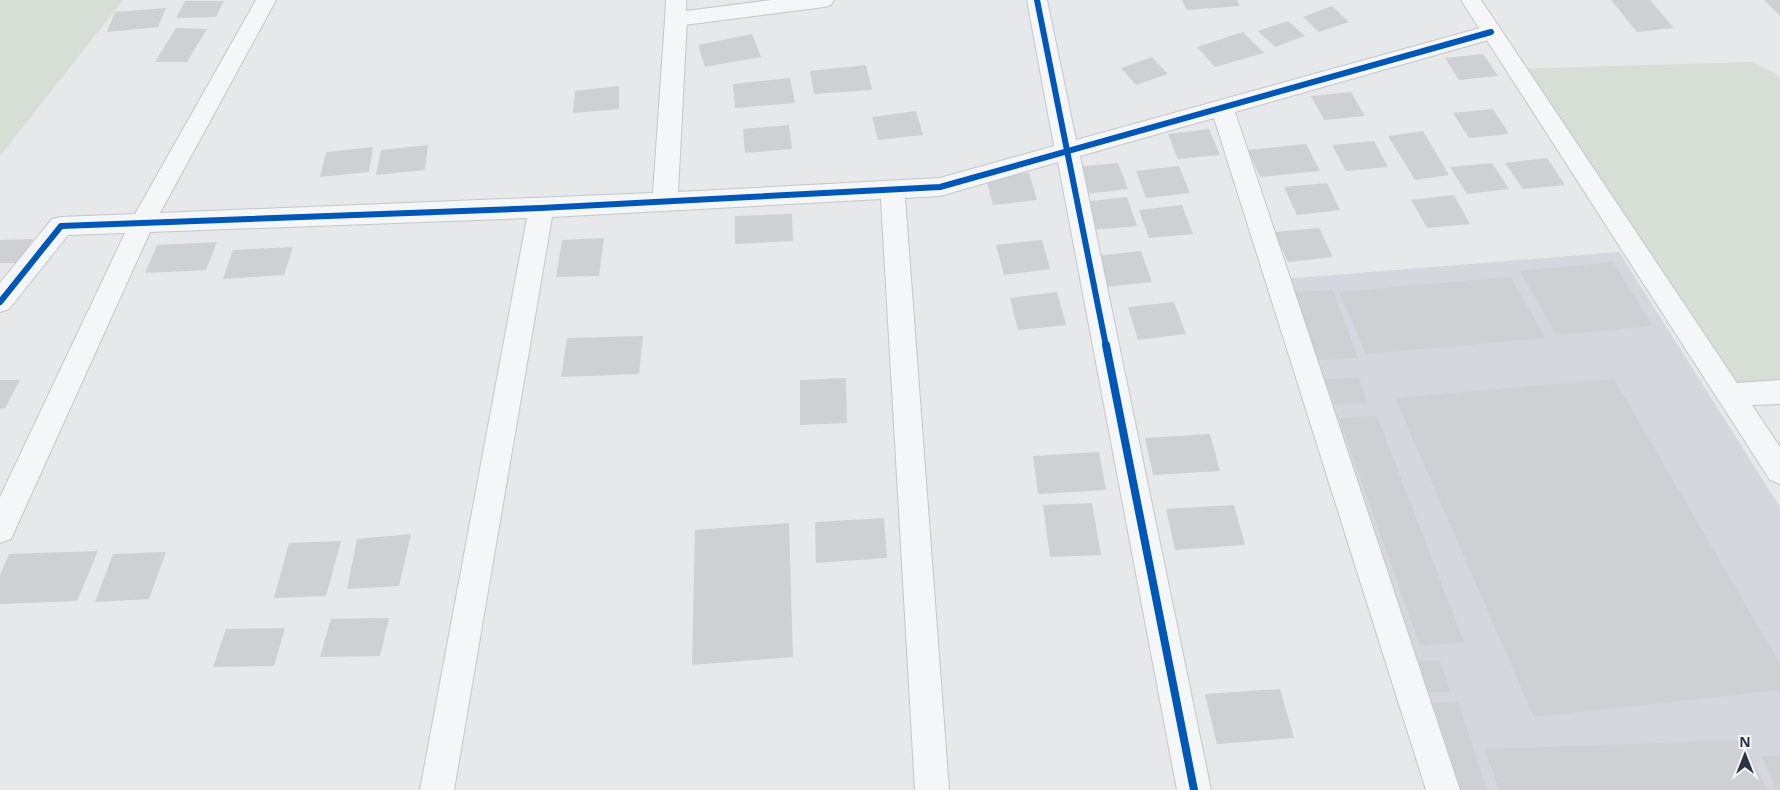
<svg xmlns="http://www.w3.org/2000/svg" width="1780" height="790" viewBox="0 0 1780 790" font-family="'Open Sans',sans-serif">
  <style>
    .built { fill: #d4d7dd }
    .green { fill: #d6ded6 }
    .building { fill: #ced0d3 }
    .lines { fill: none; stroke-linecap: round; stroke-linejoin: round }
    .minor-casing { stroke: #c4c6c8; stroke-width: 2 }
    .tertiary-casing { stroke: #c4c6c8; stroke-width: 2 }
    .minor { fill: #f5f6f7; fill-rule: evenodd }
    .tertiary { fill: #f5f6f7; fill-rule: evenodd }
    .cycleway-far1-casing { stroke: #f4f6f9; stroke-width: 9 }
    .cycleway-casing { stroke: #f4f6f9; stroke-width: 11 }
    .cycleway-far1 { stroke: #0057b8; stroke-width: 6 }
    .cycleway { stroke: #0057b8; stroke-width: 8 }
  </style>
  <rect width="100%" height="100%" fill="#e6e8ea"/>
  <!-- built -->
  <path class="built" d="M1619,252L1780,507V790H1460L1283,279Z"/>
  <!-- green -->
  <path class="green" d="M0,0H123L0,156Z
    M1752,62L1777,74L1780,78V391L1731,395L1516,69Z"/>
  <!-- building -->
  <path class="building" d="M1182,0H1237L1240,6L1187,10Z
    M1611,0H1650L1674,28L1637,32Z
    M1764,0H1780V16Z
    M185,1H224L216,17L176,18Z
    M1332,6L1349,22L1319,32L1303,17Z
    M166,8L158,27L107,32L115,12Z
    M1288,21L1305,36L1275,47L1258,31Z
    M176,28L207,29L187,62H155Z
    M1243,32L1264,53L1215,67L1197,47Z
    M752,34L761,57L705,67L698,45Z
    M1483,54L1498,76L1459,80L1445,58Z
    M1152,57L1168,74L1136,85L1121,68Z
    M866,65L872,90L814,94L810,71Z
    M790,78L795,103L735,108L733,84Z
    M619,86V109L573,113L575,91Z
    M1351,92L1365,116L1324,120L1311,96Z
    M1493,109L1509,134L1469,138L1453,113Z
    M916,111L923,135L878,140L872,117Z
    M789,125L792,149L745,153L743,129Z
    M1209,129L1220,155L1178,159L1168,134Z
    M1423,131L1449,175L1415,180L1388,136Z
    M1374,141L1388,167L1346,171L1332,145Z
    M1306,144L1320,171L1260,177L1248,150Z
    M428,145L425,170L376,175L381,150Z
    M373,147L369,172L320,177L326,152Z
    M1547,158L1565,185L1523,189L1505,163Z
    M1118,163L1128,189L1085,194L1076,167Z
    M1492,163L1509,189L1467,194L1450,167Z
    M1179,166L1190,193L1146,198L1136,171Z
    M1029,173L1037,200L993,205L986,178Z
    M1327,183L1340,210L1297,215L1284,187Z
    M1454,195L1470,224L1427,228L1411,200Z
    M1127,197L1137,226L1092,230L1083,202Z
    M1182,205L1193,234L1149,238L1139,210Z
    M792,214L793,241L735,244V216Z
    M1319,228L1333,257L1288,262L1274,232Z
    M604,238L599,276L556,277L562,240Z
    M33,239L20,263H0V240Z
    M1042,240L1050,269L1004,275L996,245Z
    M217,242L206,270L145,273L157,245Z
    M293,247L284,275L223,279L233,250Z
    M1141,251L1152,282L1106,287L1096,256Z
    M1613,262L1653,326L1556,335L1520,271Z
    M1511,277L1545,338L1366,354L1339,292Z
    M1333,290L1358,358L1318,360L1294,292Z
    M1057,292L1066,325L1018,330L1010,298Z
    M1174,302L1186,334L1138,340L1128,307Z
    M643,336L639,374L561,377L567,338Z
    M846,378L847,423L800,425V380Z
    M1359,378L1367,403L1334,404L1325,379Z
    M1614,379L1780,664V690L1534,717L1395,398Z
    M0,380H20L5,408L0,409Z
    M1377,416L1464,642L1420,646L1339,418Z
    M1210,434L1220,471L1153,475L1145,438Z
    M1099,452L1106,490L1038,494L1033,456Z
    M1092,503L1101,555L1050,557L1043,505Z
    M1234,505L1245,545L1175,550L1166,509Z
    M884,518L887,558L816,563L815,522Z
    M789,523L793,657L692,665L695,530Z
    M411,534L399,586L347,589L357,539Z
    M341,541L326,596L274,598L289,543Z
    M98,551L77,601L0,604V575L9,554Z
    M166,552L149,599L95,602L113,554Z
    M389,618L380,656L320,657L331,619Z
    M285,628L274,666L213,667L226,629Z
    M1419,661H1440L1450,692H1427Z
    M1280,689L1294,738L1217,744L1205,694Z
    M1458,702L1487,790H1460L1433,703Z
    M1743,740L1767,790H1499L1485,749Z
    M1761,756H1780V790H1777Z"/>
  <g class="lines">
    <defs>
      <path id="minor" d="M256,0H276L160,213L653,193L665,19L669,14L676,12L683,14L687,19L678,192L940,178L1054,146L1027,0H1047L1076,140L1491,25L1499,27L1502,32L1499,37L1235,112L1460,790H1426L1214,118L1080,156L1211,790H1177L1058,162L940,196L905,198L949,790H915L881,199L552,217L454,790H420L527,218L150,232L11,539L0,543V497L125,233L68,235L9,309L0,312V283L52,219L61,217L135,214Z"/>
      <path id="tertiary" d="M666,0H686V11L771,0H834L831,5L824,7L676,26L669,24L665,19Z
        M1461,0H1481L1737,383L1780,380V404L1752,405L1780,447V484L1770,480Z"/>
    </defs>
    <!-- minor casing -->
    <use href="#minor" class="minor-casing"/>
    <!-- tertiary casing -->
    <use href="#tertiary" class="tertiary-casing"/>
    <!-- minor -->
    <use href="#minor" class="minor"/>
    <!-- tertiary -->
    <use href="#tertiary" class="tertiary"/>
    <defs>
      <path id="cycleway-far1" d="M1037,0L1106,346
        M0,302L61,226L541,208L940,187L1491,32"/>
      <path id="cycleway" d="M1106,345L1194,790"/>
    </defs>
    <!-- cycleway-far1 casing -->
    <use href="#cycleway-far1" class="cycleway-far1-casing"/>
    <!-- cycleway casing -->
    <use href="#cycleway" class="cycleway-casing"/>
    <!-- cycleway-far1 -->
    <use href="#cycleway-far1" class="cycleway-far1"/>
    <!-- cycleway -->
    <use href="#cycleway" class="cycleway"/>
  </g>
  <!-- north arrow -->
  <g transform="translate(1745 755)" stroke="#f4f6f9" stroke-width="4" paint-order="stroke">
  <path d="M0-4L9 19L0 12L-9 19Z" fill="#2b3445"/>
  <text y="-8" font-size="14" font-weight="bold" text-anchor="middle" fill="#2b3445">N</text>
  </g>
</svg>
